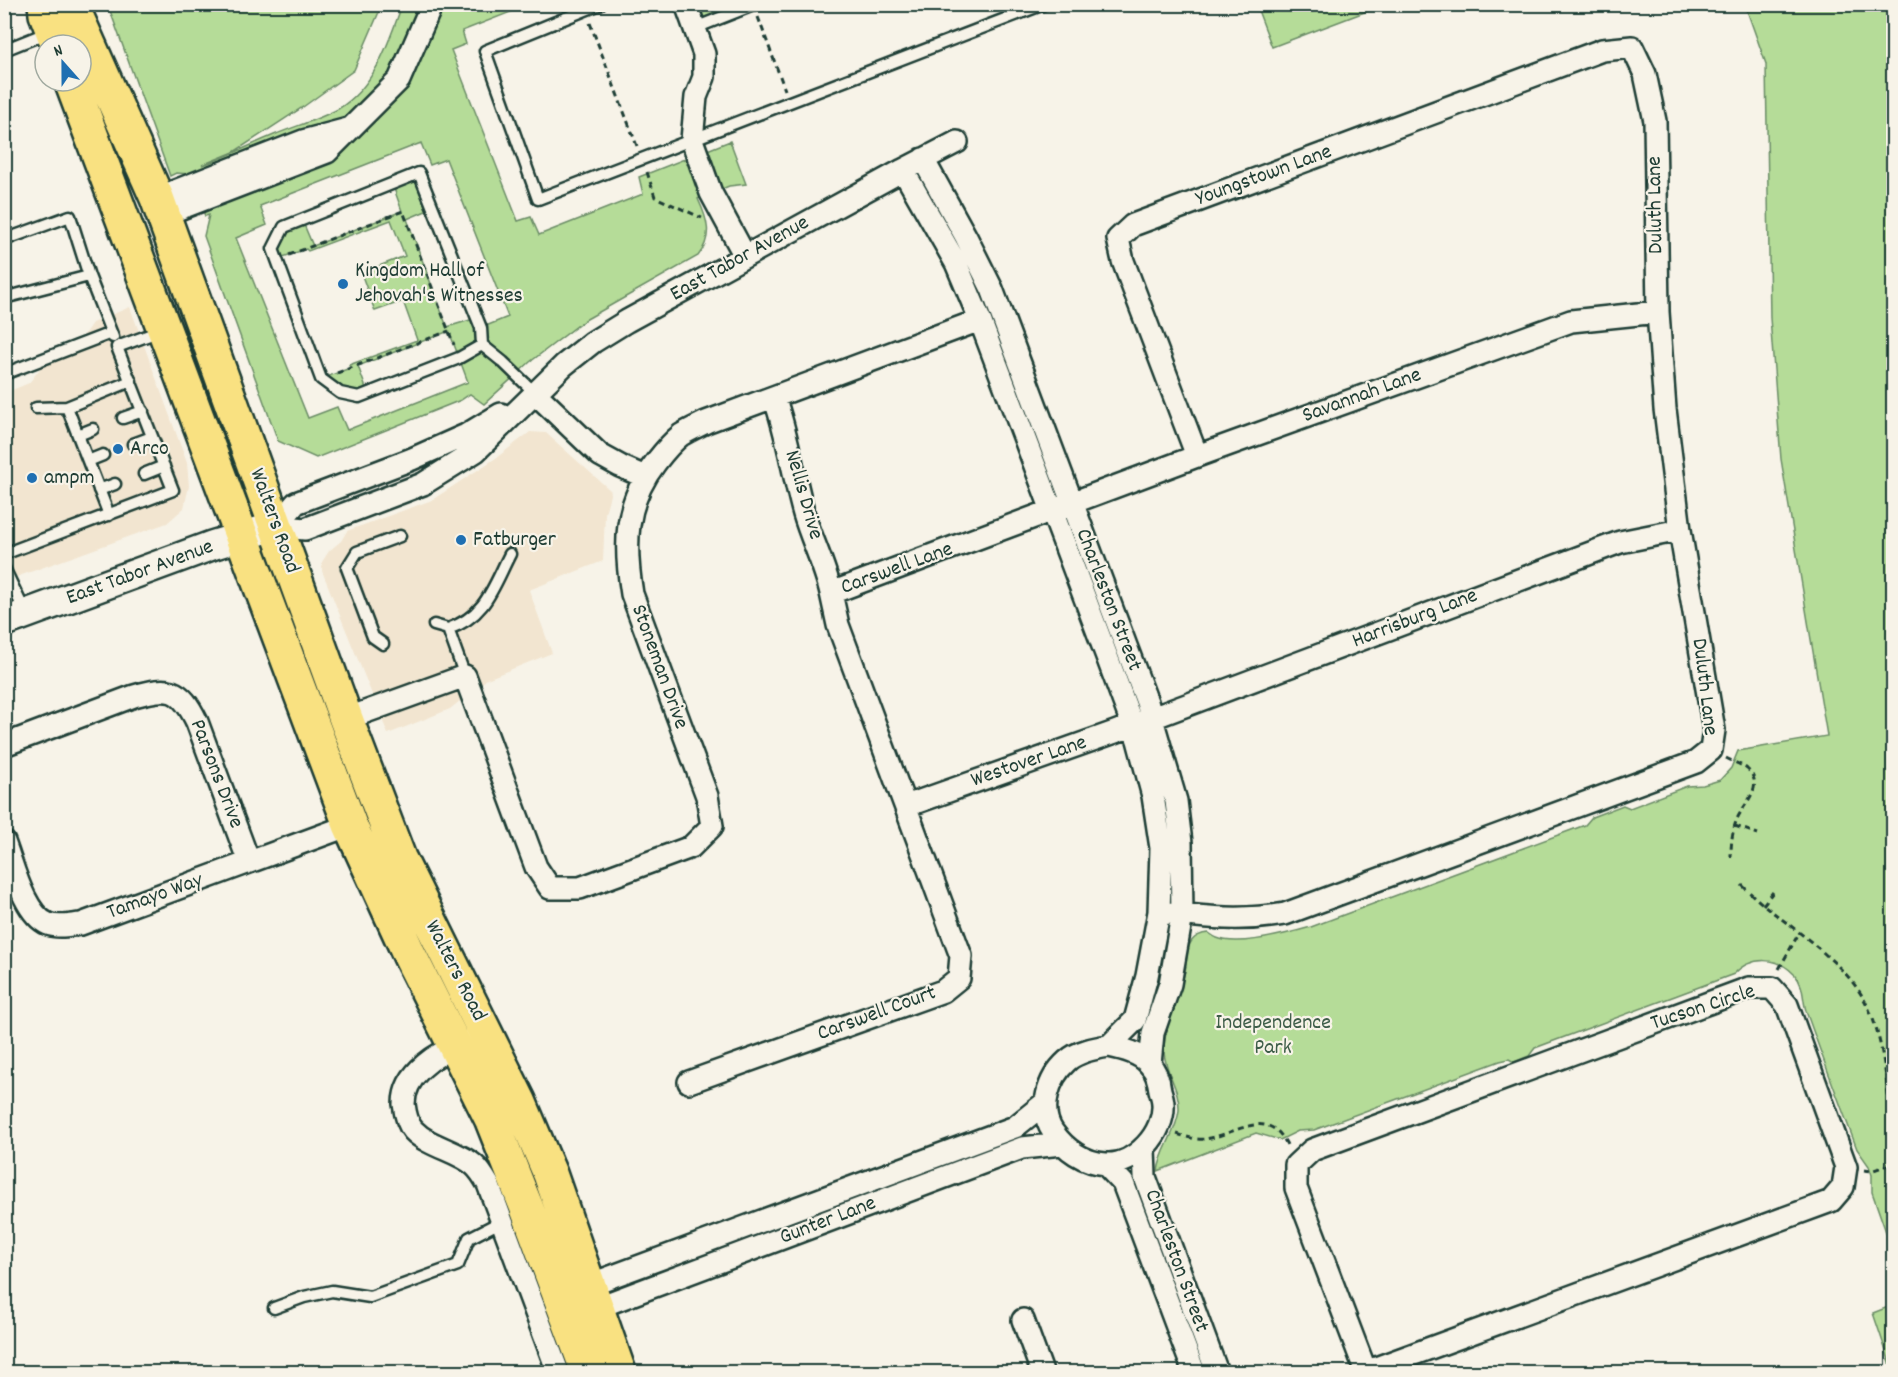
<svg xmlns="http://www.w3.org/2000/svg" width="1898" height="1377" viewBox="0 0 1898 1377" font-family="Dekko,sans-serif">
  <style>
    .built { fill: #f2e5d0 }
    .green { fill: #b5dc98; stroke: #6a8c66; stroke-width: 1.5; fill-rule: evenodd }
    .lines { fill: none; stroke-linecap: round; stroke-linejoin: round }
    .lane-casing { stroke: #1f3d34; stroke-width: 15 }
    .street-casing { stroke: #1f3d34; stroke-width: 26 }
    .secondary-casing { stroke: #1f3d34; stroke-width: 33 }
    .primary-casing { stroke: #1f3d34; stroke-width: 38 }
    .path { stroke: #1f3d34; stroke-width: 3; stroke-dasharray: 6 4.5; stroke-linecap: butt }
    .lane { stroke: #f7f3e8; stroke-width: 10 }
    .street { stroke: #f7f3e8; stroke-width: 21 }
    .secondary { stroke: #f7f3e8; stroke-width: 28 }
    .primary { stroke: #f9e181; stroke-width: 33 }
    .poi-dot { fill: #1f6fb2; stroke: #f7f3e8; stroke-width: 2 }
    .labels { text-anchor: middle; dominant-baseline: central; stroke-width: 4.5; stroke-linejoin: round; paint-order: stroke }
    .street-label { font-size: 22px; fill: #1f3d34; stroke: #f7f3e8 }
    .poi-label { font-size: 22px; fill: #1f3d34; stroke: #f7f3e8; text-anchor: start }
    .park-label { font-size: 22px; fill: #3d5d48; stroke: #f7f3e8 }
  </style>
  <rect width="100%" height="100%" fill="#f7f3e8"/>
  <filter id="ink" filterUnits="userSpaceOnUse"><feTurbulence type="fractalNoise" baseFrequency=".0167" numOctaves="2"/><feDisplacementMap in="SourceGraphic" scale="12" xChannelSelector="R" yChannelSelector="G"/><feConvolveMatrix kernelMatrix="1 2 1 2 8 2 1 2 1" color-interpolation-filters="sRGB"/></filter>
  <g filter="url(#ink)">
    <!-- built -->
    <path class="built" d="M130,307L187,463L189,486L184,508L167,523L5,581V393L29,383L42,366L75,348L92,323Z
      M530,432L546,433L611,491L605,513L603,561L529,590L552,653L487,679L450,709L388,734L322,571V562L329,551L341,541L347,531L432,500L496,458Z"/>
    <!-- green -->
    <path class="green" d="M531,4L462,31L466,44L451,50L518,221L531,217L539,235L643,194L639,177L730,141L746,184L729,186L698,199C708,220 713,237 698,256L585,320L530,362L484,404L470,394L461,400L316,458L278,441L204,236L209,215L205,216L190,174L176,173L170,176L108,5H382L354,70L303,107L234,152L202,165C227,157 250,145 274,135C295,126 318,120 338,109C375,87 389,42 402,5ZM421,143L430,165L446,159L508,317L481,328L477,318L447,327L407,219L433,208L419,173L392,183L402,211L313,246L302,220L284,227L273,249L277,259L306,249L308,251L391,220L405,256L361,273L375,311L403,301L417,340L349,365L350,368L321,379L359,397L368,394L358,366L449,331L468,382L347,430L337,407L308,418L236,238L267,225L260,206Z
      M686,5H722L726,16L695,28Z
      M1256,5H1383L1272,47Z
      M1745,5H1893V1252L1872,1192V1175L1869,1166L1857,1149C1840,1104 1823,1059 1807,1014C1802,1001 1805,986 1795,975C1778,956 1751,956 1734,974L1535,1048L1529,1056L1514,1062L1509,1059L1500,1061L1314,1130L1298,1131L1280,1140L1256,1133L1158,1171C1161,1149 1177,1132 1179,1110C1180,1089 1165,1072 1164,1052C1163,1030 1179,994 1185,971C1187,963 1186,952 1190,944C1193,937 1201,933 1209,933C1212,935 1214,937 1217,938C1238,947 1290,933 1311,927L1585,825L1592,817L1623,805L1630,808L1687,786L1703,785L1720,780L1731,768L1738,751L1827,736L1781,459L1770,318L1766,64Z
      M1893,1305V1372L1873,1313Z"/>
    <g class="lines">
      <defs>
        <path id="lane" d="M600,4L485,51L538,199L1044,4
          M695,28L756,4
          M4,50L49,32
          M4,240L70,216L89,276L4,298
          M89,276L113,337
          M482,345L459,358L359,397L340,393L321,379L273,249L284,227L419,173L481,328L482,345L503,362L535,393
          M4,374L111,333
          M36,408L67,407
          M123,418L143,411
          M78,435L93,429
          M133,444L152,437
          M88,461L103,455
          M144,474L164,466
          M99,490L115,484
          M109,515L67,407L131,381
          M4,554L173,490L117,347L160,331
          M4,568L26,614
          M434,625L448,629
          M383,644L373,637L347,568L357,552L400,536
          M465,676L448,629C486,616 493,587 510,554
          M274,1308L304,1297L332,1291L370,1297L458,1265L469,1238L502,1221"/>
        <path id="street" d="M686,4L704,54V77L696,97L692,140L711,193L745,256
          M923,159L966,237L992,289L1147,702L1176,801L1181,843L1182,915L1170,984L1153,1033L1150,1064
          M903,170L956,263L980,320L1106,654L1138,740L1153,796L1161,848L1159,912L1147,976L1135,1020L1109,1046
          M157,198L303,141L348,129
          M163,215L327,152L399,80L432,4
          M535,393L600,455L620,466L645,477
          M774,397C788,435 793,475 804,514C812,541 825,566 831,593
          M276,526L305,529L423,484L476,451L564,365L593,342L627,321L903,170L957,142
          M276,526L296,503L412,459L466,435L501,414
          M346,719L465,676L536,867L550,888H580L691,847L712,826L707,796L632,594C624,545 624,503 656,462C663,453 672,442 681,435C689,430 698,426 706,422L980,320
          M4,745L134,696C169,686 180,687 197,722L249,862
          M906,806L1115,732L1620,542L1680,530
          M4,842C13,865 24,914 48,924C58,928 70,925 81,924L350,825
          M1159,912C1204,917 1240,922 1285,914L1696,762L1711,750L1714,730L1680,530L1665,409L1658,312L1655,121L1645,74L1632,47L1602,50L1133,225L1118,239L1123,261L1197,456
          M466,1041C440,1052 404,1071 404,1104C405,1112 407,1123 413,1130C429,1147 456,1150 474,1165C480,1170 484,1177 488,1184L558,1372
          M1109,1046C1123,1049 1141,1053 1150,1065C1156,1071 1159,1082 1160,1090C1161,1094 1163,1099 1163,1104C1165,1132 1135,1166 1106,1164C1084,1163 1065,1149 1053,1132C1038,1110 1048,1078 1067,1061C1078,1051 1095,1048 1109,1046Z
          M689,1082L943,991L959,978L961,956L838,625L831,593L1197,456L1571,321L1658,312
          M1144,1148L1145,1177L1217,1372
          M1106,1165L1123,1183L1194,1372
          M589,1285L1015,1127L1046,1102
          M596,1308L1022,1148L1062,1144
          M1023,1320L1042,1372
          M1365,1372L1831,1201L1843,1187L1846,1167L1787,1005L1772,988H1749L1312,1150L1296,1165V1188L1366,1372"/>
        <path id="secondary" d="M4,622L213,545L276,526"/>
        <path id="primary" d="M45,4L46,14L58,45
          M71,4L157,198L346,719L399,858L519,1101L550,1174L619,1372
          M71,81L350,825L410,956L491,1118L526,1206L588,1372"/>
      </defs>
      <!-- lane casing -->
      <use href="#lane" class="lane-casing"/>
      <!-- street casing -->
      <use href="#street" class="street-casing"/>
      <!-- secondary casing -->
      <use href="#secondary" class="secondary-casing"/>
      <!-- primary casing -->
      <use href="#primary" class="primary-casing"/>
      <!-- path -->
      <path class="path" d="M758,17L785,90
        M590,23L637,146
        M647,172L655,197L702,218
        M289,255L403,211L454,345
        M337,373L449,331
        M1726,758C1733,762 1741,764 1747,769C1766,786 1744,803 1737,819C1732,831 1731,844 1731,857
        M1735,826L1758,834
        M1742,885C1768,912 1800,930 1827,956C1842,969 1856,984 1865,1001C1886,1040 1887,1097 1894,1140
        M1763,905L1773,892
        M1779,969L1799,933
        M1177,1134C1186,1137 1196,1140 1205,1139C1238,1134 1269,1105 1288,1147
        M1864,1170L1871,1171L1894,1163"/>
      <!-- lane -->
      <use href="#lane" class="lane"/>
      <!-- street -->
      <use href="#street" class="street"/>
      <!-- secondary -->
      <use href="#secondary" class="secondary"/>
      <!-- primary -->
      <use href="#primary" class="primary"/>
    </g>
  </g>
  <!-- markers -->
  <g class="poi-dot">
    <circle cx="343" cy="284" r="6"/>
    <circle cx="118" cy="449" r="6"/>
    <circle cx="32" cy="478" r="6"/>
    <circle cx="461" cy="540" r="6"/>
  </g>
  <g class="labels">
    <!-- street labels -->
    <g class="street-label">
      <text transform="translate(1264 176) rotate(-20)">Youngstown Lane</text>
      <text transform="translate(1656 205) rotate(-91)">Duluth Lane</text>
      <text transform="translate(740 259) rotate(-29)">East Tabor Avenue</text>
      <text transform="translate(1362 396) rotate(-20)">Savannah Lane</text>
      <text transform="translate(803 495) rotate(74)">Nellis Drive</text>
      <text transform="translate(274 521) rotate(70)">Walters Road</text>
      <text transform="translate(897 569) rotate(-20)">Carswell Lane</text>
      <text transform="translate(140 573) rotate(-20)">East Tabor Avenue</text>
      <text transform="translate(1108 600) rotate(69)">Charleston Street</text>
      <text transform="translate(1415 619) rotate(-21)">Harrisburg Lane</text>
      <text transform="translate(659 667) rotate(70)">Stoneman Drive</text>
      <text transform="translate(1704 687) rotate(83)">Duluth Lane</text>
      <text transform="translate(1029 762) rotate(-19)">Westover Lane</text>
      <text transform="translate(216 774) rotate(69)">Parsons Drive</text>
      <text transform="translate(155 897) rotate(-20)">Tamayo Way</text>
      <text transform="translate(455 971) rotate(63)">Walters Road</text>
      <text transform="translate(1703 1008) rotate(-18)">Tucson Circle</text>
      <text transform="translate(877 1014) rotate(-20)">Carswell Court</text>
      <text transform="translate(828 1221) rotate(-21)">Gunter Lane</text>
      <text transform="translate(1176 1261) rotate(70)">Charleston Street</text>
    </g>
    <!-- poi labels -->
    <g class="poi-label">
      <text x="355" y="271">Kingdom Hall of<tspan x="355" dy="25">Jehovah's Witnesses</tspan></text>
      <text x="130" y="449">Arco</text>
      <text x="44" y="478">ampm</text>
      <text x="473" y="540">Fatburger</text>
    </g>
    <!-- park labels -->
    <g class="park-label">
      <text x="1273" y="1023">Independence<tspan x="1273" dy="25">Park</tspan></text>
    </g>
  </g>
  <!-- margin -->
  <rect width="1898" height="1377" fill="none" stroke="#f7f3e8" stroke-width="24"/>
  <rect x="12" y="12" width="1874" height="1353" fill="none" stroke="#1f3d34" stroke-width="2" filter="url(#ink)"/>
  <!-- north arrow -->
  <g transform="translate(63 63) rotate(339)"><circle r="28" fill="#f7f3e8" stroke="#a1aaa0" stroke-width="1.5"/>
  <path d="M0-4.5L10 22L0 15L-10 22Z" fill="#1f6fb2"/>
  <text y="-9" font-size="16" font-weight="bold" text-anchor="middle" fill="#1f3d34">N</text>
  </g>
</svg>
